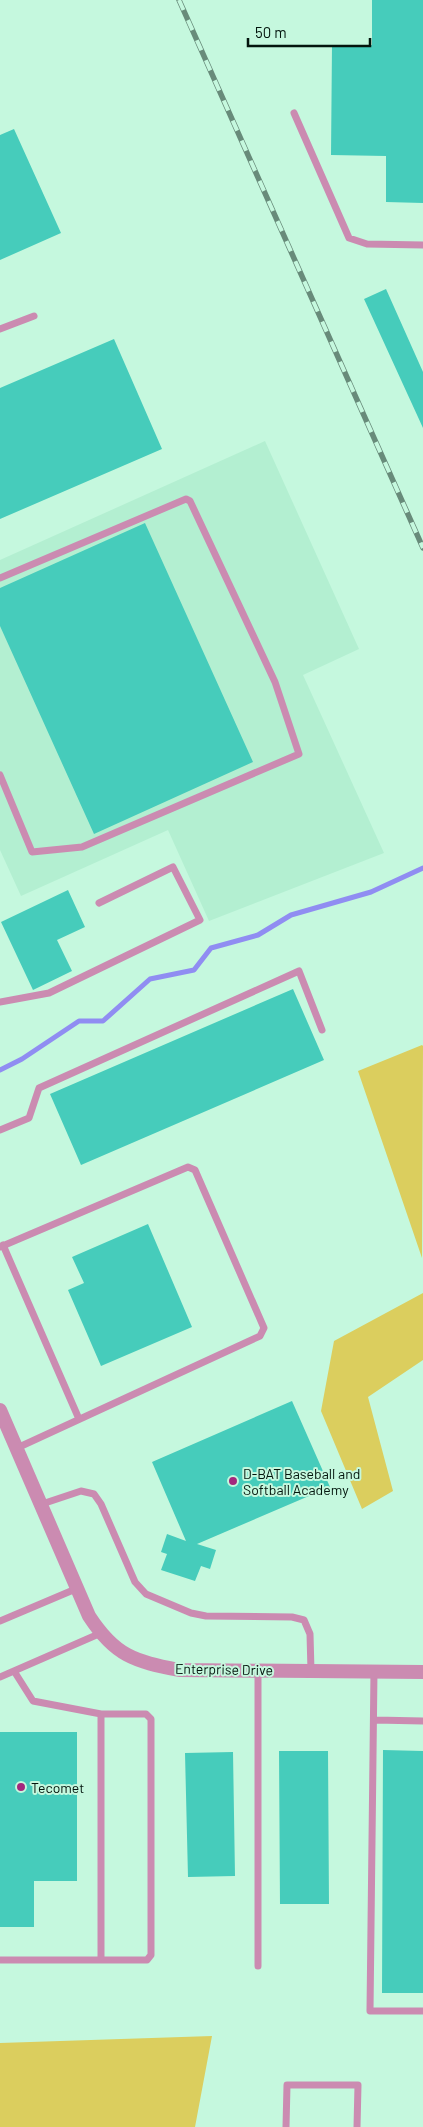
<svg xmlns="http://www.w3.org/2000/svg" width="423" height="2127" viewBox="0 0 423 2127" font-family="Barlow,sans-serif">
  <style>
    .built { fill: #b3efd1 }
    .green { fill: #dbce5e }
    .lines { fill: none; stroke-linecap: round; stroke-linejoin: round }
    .stream { stroke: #908df2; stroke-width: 5 }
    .building { fill: #46ccbb }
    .lane { stroke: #cb8bb1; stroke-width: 7 }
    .street { stroke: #cb8bb1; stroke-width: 14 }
    .rail-casing { stroke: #688b7a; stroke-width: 5.5 }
    .rail { stroke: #c5f8de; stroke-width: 4; stroke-dasharray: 11; stroke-linecap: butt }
    .poi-dot { fill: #a3287d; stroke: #c5f8de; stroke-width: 2 }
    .labels { text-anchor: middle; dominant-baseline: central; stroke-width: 4; stroke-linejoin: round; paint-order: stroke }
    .poi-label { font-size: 14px; fill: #03150d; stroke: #c5f8de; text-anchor: start }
    .street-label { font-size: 14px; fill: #03150d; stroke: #c5f8de }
  </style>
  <rect width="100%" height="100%" fill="#c5f8de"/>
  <!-- built -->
  <path class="built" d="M265,441L359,649L303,675L384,853L209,921L168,830L21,896L0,850V560Z"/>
  <!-- green -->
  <path class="green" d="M422,1045L423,1046L422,1258L358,1071Z
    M423,1293V1360L368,1397L393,1491L362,1509L321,1411L334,1341Z
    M212,2036L195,2127H0V2043Z"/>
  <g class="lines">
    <!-- stream -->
    <path class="stream" d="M0,1070L22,1059L79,1021H103L150,979L194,970L211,948L258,935L291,915L371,892L423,868"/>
  </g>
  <!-- building -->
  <path class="building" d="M372,0H423V203L386,202V156L331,155L332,45H372Z
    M14,129L61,233L0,260V135Z
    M386,289L423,372V428L364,299Z
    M114,339L162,449L0,519V388Z
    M145,523L253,762L94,834L0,626V588Z
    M68,890L85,927L57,940L72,971L33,990L1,922Z
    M293,989L324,1060L81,1165L50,1094Z
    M148,1224L192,1327L101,1366L68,1290L84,1283L72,1257Z
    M292,1401L330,1487L197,1544L216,1550L210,1569L201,1566L195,1581L161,1570L167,1554L161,1552L167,1534L186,1541L152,1462Z
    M0,1732H77V1881H34V1927H0Z
    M383,1750L423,1751V1993H382Z
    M279,1751H328L329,1904H280Z
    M233,1752L235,1876L188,1877L185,1753Z"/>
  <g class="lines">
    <!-- lane -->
    <path class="lane" d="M294,113L349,238L367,244L423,245
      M0,329L34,316
      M0,578L186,499L190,501L275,682L299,754L82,847L32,852L0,775
      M0,1002L49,993L200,920L173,867L99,903
      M0,1130L29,1118L39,1088L299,971L322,1030
      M3,1245L79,1419
      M0,1247L188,1167L195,1170L264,1328L260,1336L17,1448
      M42,1504L81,1491L94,1494L101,1504L135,1582L146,1594L191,1613L206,1616L292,1617L304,1620L310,1634L311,1671
      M0,1621L78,1588
      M14,1671L33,1701L101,1714H146L151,1719V1955L147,1960H101
      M374,1671L370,2011H423
      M0,1677L101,1633
      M375,1720L423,1721
      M0,1960H101V1714
      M258,1966V1670
      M286,2127L287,2085H358L357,2127"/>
    <!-- street -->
    <path class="street" d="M0,1410L89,1616C115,1656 134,1661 179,1670L423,1672"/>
    <defs>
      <path id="rail" d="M179,0L423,548"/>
    </defs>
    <!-- rail casing -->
    <use href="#rail" class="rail-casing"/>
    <!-- rail -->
    <use href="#rail" class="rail"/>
  </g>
  <!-- markers -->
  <g class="poi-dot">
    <circle cx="233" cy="1481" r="5"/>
    <circle cx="21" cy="1787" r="5"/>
  </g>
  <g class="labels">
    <!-- poi labels -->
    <g class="poi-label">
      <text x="243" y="1473">D-BAT Baseball and<tspan x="243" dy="16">Softball Academy</tspan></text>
      <text x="31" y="1787">Tecomet</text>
    </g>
    <!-- street labels -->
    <g class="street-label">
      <text transform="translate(224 1669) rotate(1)">Enterprise Drive</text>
    </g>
  </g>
  <!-- scale -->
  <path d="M248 38v8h122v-8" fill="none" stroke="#03150d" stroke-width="2.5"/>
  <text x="255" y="38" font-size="15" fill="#03150d" stroke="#c5f8de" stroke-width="4" paint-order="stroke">50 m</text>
</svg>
